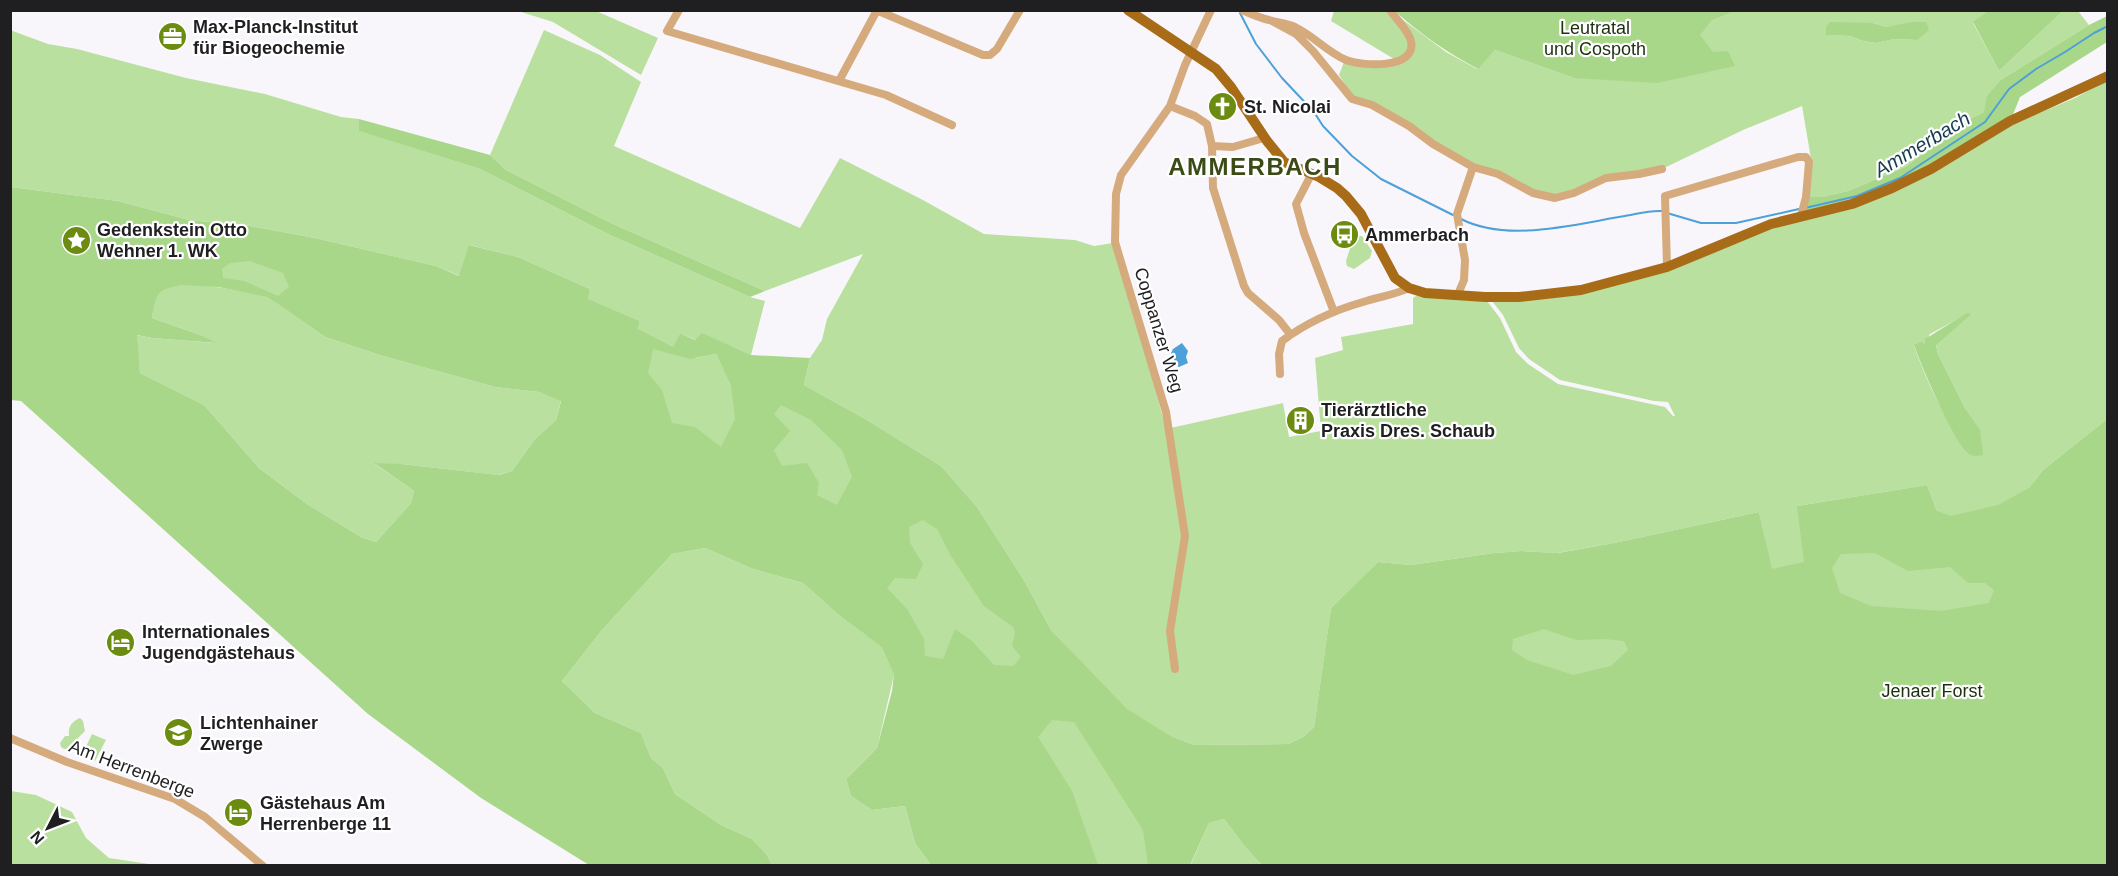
<svg xmlns="http://www.w3.org/2000/svg" width="2118" height="876" viewBox="0 0 2118 876" font-family="Helvetica,sans-serif">
  <style>
    .green { fill: #b9e09e; fill-rule: evenodd }
    .forest { fill: #a8d789; fill-rule: evenodd }
    .water { fill: #4da0d8 }
    .lines { fill: none; stroke-linecap: round; stroke-linejoin: round }
    .stream { stroke: #4da0d8; stroke-width: 2 }
    .minor { stroke: #d5ab7d; stroke-width: 8 }
    .major { stroke: #a86c19; stroke-width: 10 }
    .labels { text-anchor: middle; dominant-baseline: central; stroke-width: 4.5; stroke-linejoin: round; paint-order: stroke }
    .poi-label { font-size: 18px; font-weight: bold; fill: #1f1e20; stroke: #fff; text-anchor: start }
    .park-label { font-size: 18px; fill: #1d2f0f; stroke: #fff }
    .street-label { font-size: 18px; fill: #1f1e20; stroke: #fff }
    .water-label { font-size: 20px; font-style: italic; fill: #163a51; stroke: #fff }
    .district-label { font-size: 24px; font-weight: bold; letter-spacing: 1.5px; fill: #3a4b16; stroke: #fff }
  </style>
  <rect width="100%" height="100%" fill="#f9f6fb"/>
  <!-- green -->
  <path class="green" d="M518,11H596L658,38L641,75L553,22Z
    M1334,11H1391L1446,52L1477,69L1495,50L1574,78L1449,11H1988L1973,23L1999,71L2063,11H2078L2089,25L2002,79L1984,112L1958,125L1907,166L1848,191L1822,197H1807L1811,159L1802,106L1743,130L1662,169L1606,178L1552,197L1473,167L1353,97L1339,75L1344,62H1399L1331,21ZM1873,23L1886,27L1897,26L1917,40L1895,39L1876,43L1863,41L1850,36L1828,35Z
    M10,30L48,44L77,49L186,78L265,94L341,117L359,119L360,131L480,169L610,235L750,297L765,301L751,355L702,334L696,340L680,333L673,348L696,358L716,354L724,370L757,384L937,495L1118,746L1158,865H982L894,675L877,748L846,779L851,796L872,810L905,806L915,843L931,865H772L767,855L752,839L721,825L675,794L663,768L651,758L641,733L595,713L562,681L602,630L672,554L705,548L753,569L803,583L841,617L867,636L803,550L593,413L513,371L274,301L325,337L383,356L495,387L539,392L561,400L556,420L535,439L512,471L498,475L401,464H375L414,491L411,503L376,542L361,537L307,504L259,468L204,405L140,373L136,335L152,338L214,343L203,336L152,318C153,311 153,300 157,295C168,276 227,289 245,292L211,277L209,263L239,240L545,292L651,338L638,329L640,321L587,299L590,289L518,257L470,245L460,276L436,266L315,238L250,226L189,220L118,201L11,187Z
    M544,30L600,55L641,82L614,146L800,228L840,158L921,199L984,234L1075,240L1094,246L1113,243L1132,302L1166,429L1283,403L1289,437L1321,431L1315,358L1343,350L1341,337L1413,324V298L1416,296L1487,301L1500,318L1516,352L1528,364L1558,384L1665,407L1673,416H1675L1668,402L1654,401L1560,380L1529,359L1519,348L1503,315L1492,301L1666,270L2075,98L2107,80V419L2043,470L2029,488L2107,865L1343,723L1352,610L1765,539L1759,512L1614,543L1557,553L1521,551L1494,553L1411,565L1378,562L1331,608L1314,727L1303,737L1288,744L1194,745L1173,737L1126,709L1051,630L1025,582L977,507L941,466L867,420L804,385L810,358L822,340L827,319L863,254L765,291L611,223L506,170L490,155ZM1967,314H1972L1936,344L1938,354L1965,408L1980,429L1967,453C1946,420 1927,383 1914,346L1925,344L1930,334ZM1927,485L1937,511L1797,506Z
    M1354,236H1362L1372,251L1370,258L1354,269L1347,266L1346,261Z
    M80,718L83,721L85,731L75,741L71,748L64,749L61,747L60,743L65,736H69C68,727 71,722 80,718Z
    M92,734L106,740L95,761L82,755Z
    M11,791L36,795L72,812L86,838L109,858L156,865H11Z
    M1224,819L1246,848L1262,865L1190,866L1209,823Z"/>
  <!-- forest -->
  <path class="forest" d="M1395,11H1734L1712,20L1700,35L1713,52L1728,51L1735,66L1657,83L1574,78L1495,50L1478,69C1448,53 1420,34 1395,11Z
    M1988,11V10L2063,11L1999,71L1973,22Z
    M2107,16V42L2020,97L2012,117L1930,167L1851,201L1806,211L1807,197H1822L1848,191L1907,166L1958,125L1984,112L1987,96L2002,79L2089,25Z
    M1830,22L1873,23L1886,27L1912,22H1926L1929,30L1917,40L1895,39L1876,43L1863,41L1850,36L1826,35V27Z
    M359,119L490,155L506,170L611,223L765,291L750,297L610,235L480,169L359,131Z
    M11,187L118,201L189,220L250,226L315,238L436,266L459,276L469,245L518,257L590,289L588,299L640,321L638,329L673,347L680,333L695,340L702,333L751,355L810,358L804,385L867,420L941,466L977,507L1025,582L1051,630L1127,709L1173,737L1194,745L1288,744L1303,737L1314,727L1331,608L1378,562L1411,565L1494,553L1521,551L1558,553L1614,543L1759,512L1772,569L1804,562L1797,506L1927,485L1937,511L1951,516L1998,505L2029,488L2043,470L2107,419V865H1262L1246,848L1224,819L1209,823L1190,865H1148L1143,830L1074,722L1052,720L1038,737L1072,791L1098,865H931L915,843L905,806L872,810L851,796L846,779L877,748L892,691L894,674L882,647L841,617L803,583L753,569L705,548L672,554L602,630L562,681L595,713L641,733L651,758L663,768L675,794L721,825L752,839L767,855L772,865H589L481,798L368,714L21,401L11,400ZM250,261L283,273L289,287L278,296L244,281L223,278L222,269L230,263ZM181,285L218,287L268,297L325,337L383,356L495,387L539,392L561,401L556,420L535,439L512,471L499,475L401,464L374,463L414,491L411,503L376,542L361,537L307,504L259,468L204,405L140,373L137,335L152,338L216,343L203,336L152,318C156,293 156,290 181,285ZM653,349L690,359L716,354L731,385L735,419L721,447L695,427L672,423L662,390L648,373ZM781,405L811,420L842,450L852,477L837,505L817,495L819,483L807,463L782,466L774,450L790,431L774,414ZM923,520L937,529L951,556L984,606L1013,627L1015,633L1012,646L1021,657L1013,666L994,665L972,641L955,629L943,659L925,656L924,639L907,609L887,588L895,578L916,579L923,564L910,543L909,527ZM1875,553L1908,571L1950,567L1968,583H1985L1994,590L1989,603L1941,611L1871,606L1840,593L1832,568L1841,554ZM1544,629L1576,640L1605,639L1624,641L1628,650L1611,666L1573,675L1527,660L1512,650L1513,639Z
    M1967,313L1972,314L1936,345L1938,354L1965,408L1980,429L1983,455C1978,456 1974,457 1969,454C1956,447 1920,363 1914,345L1921,342L1925,344V339Z"/>
  <!-- water -->
  <path class="water" d="M1182,343L1188,351L1186,357L1188,363L1179,367L1176,365L1171,353L1173,349Z"/>
  <g class="lines">
    <!-- stream -->
    <path class="stream" d="M1240,13L1256,44L1282,78L1314,112L1323,126L1352,156L1381,179L1453,215
      M1805,208L1857,196L1900,178L1985,122L2009,89L2036,69L2065,52L2094,33L2108,26
      M1667,213L1701,223H1736L1799,209
      M1461,219C1508,243 1575,224 1625,216C1637,214 1650,210 1662,211"/>
    <!-- minor -->
    <path class="minor" d="M679,10L667,31L886,95L952,125
      M876,10L983,55H990L997,49L1020,10
      M1242,10C1251,14 1260,18 1269,20C1278,23 1286,23 1295,27C1314,36 1327,52 1346,60C1361,66 1417,70 1411,41C1409,31 1396,19 1390,10
      M1272,21L1296,34L1313,51L1352,99L1372,105L1409,126L1433,144L1473,167L1498,174L1533,193L1555,198L1574,193L1606,178L1639,174L1662,169
      M839,81L876,12
      M1170,106L1195,116L1207,124L1212,146L1213,188L1244,286L1248,293L1279,320L1290,334
      M1212,146L1233,147L1264,138
      M1311,175L1296,204L1304,233L1334,312
      M1667,267L1665,196L1798,157H1806L1809,162L1806,197L1801,216
      M1458,294L1464,280L1465,260L1457,214L1473,167
      M1280,374L1279,354L1282,341C1306,323 1335,310 1363,302C1379,297 1394,295 1409,288
      M1175,669L1170,631L1185,536L1166,412L1115,242L1116,194L1121,175L1170,106L1185,65L1211,10
      M10,738L67,762L175,799L205,817L263,866"/>
    <!-- major -->
    <path class="major" d="M1128,10L1216,69L1231,87L1267,141L1284,162L1319,177L1337,188L1346,196L1361,214L1395,278L1409,288L1425,293L1485,297H1519L1581,290L1667,267L1771,224L1852,204L1892,188L1931,169L2010,121L2108,76"/>
  </g>
  <!-- icons -->
  <defs>
    <symbol id="office-disc" viewBox="-11 -11 22 22"><circle r="9.5" fill="#6b8c10" stroke="#fff"/><path d="M-6-3h4V-5.5h4V-3h4V5H-6ZM-1-4.5V-3h2v-1.5ZM-6 0V1H6V0Z" fill="#fff"/></symbol>
    <symbol id="church-disc" viewBox="-11 -11 22 22"><circle r="9.5" fill="#6b8c10" stroke="#fff"/><path d="M-1.2-6h2.4v3.5h3.3v2.4h-3.3V6h-2.4V-.1h-3.3v-2.4h3.3Z" fill="#fff"/></symbol>
    <symbol id="bus-disc" viewBox="-11 -11 22 22"><circle r="9.5" fill="#6b8c10" stroke="#fff"/><path d="M-5-6H5V4H4V6H2V4H-2V6H-4V4H-5ZM-3.5-4V0h7V-4ZM-3.5 1.2v1.5H-2V1.2ZM2 1.2v1.5H3.5V1.2Z" fill="#fff"/></symbol>
    <symbol id="sight-disc" viewBox="-11 -11 22 22"><circle r="9.5" fill="#6b8c10" stroke="#fff"/><path d="M0-6L1.8-2.2L6-1.7L2.9 1.2L3.7 5.4L0 3.3L-3.7 5.4L-2.9 1.2L-6-1.7L-1.8-2.2Z" fill="#fff"/></symbol>
    <symbol id="building-disc" viewBox="-11 -11 22 22"><circle r="9.5" fill="#6b8c10" stroke="#fff"/><path d="M-4-6H4V6H1V3H-1V6H-4ZM-2.5-4.3h1.7v1.8h-1.7ZM.8-4.3h1.7v1.8H.8ZM-2.5-1h1.7V.8h-1.7ZM.8-1h1.7V.8H.8Z" fill="#fff"/></symbol>
    <symbol id="hotel-disc" viewBox="-11 -11 22 22"><circle r="9.5" fill="#6b8c10" stroke="#fff"/><path d="M-6-4.5h1.5V1H6V5H4.5V3h-9V5H-6ZM-4 0a1.8 1.8 0 1 1 3.6 0ZM.5 0V-2.5h3Q6-2.5 6 0Z" fill="#fff"/></symbol>
    <symbol id="school-disc" viewBox="-11 -11 22 22"><circle r="9.5" fill="#6b8c10" stroke="#fff"/><path d="M0-5L7-2L0 1L-7-2ZM-4 1L0 2.5L4 1V4Q0 6-4 4Z" fill="#fff"/></symbol>
  </defs>
  <g fill-rule="evenodd">
    <use href="#office-disc" x="156" y="20" width="33" height="33"/>
    <use href="#church-disc" x="1206" y="90" width="33" height="33"/>
    <use href="#bus-disc" x="1328" y="218" width="33" height="33"/>
    <use href="#sight-disc" x="60" y="224" width="33" height="33"/>
    <use href="#building-disc" x="1284" y="404" width="33" height="33"/>
    <use href="#hotel-disc" x="104" y="626" width="33" height="33"/>
    <use href="#school-disc" x="162" y="716" width="33" height="33"/>
    <use href="#hotel-disc" x="222" y="796" width="33" height="33"/>
  </g>
  <g class="labels">
    <!-- poi labels -->
    <g class="poi-label">
      <text x="193" y="27">Max-Planck-Institut<tspan x="193" dy="21">für Biogeochemie</tspan></text>
      <text x="1244" y="107">St. Nicolai</text>
      <text x="97" y="230">Gedenkstein Otto<tspan x="97" dy="21">Wehner 1. WK</tspan></text>
      <text x="1365" y="235">Ammerbach</text>
      <text x="1321" y="410">Tierärztliche<tspan x="1321" dy="21">Praxis Dres. Schaub</tspan></text>
      <text x="142" y="632">Internationales<tspan x="142" dy="21">Jugendgästehaus</tspan></text>
      <text x="200" y="723">Lichtenhainer<tspan x="200" dy="21">Zwerge</tspan></text>
      <text x="260" y="803">Gästehaus Am<tspan x="260" dy="21">Herrenberge 11</tspan></text>
    </g>
    <!-- park labels -->
    <g class="park-label">
      <text x="1595" y="28">Leutratal<tspan x="1595" dy="21">und Cospoth</tspan></text>
      <text x="1932" y="691">Jenaer Forst</text>
    </g>
    <!-- street labels -->
    <g class="street-label">
      <text transform="translate(1159 330) rotate(73)">Coppanzer Weg</text>
      <text transform="translate(132 769) rotate(21)">Am Herrenberge</text>
    </g>
    <!-- water labels -->
    <g class="water-label">
      <text transform="translate(1922 144) rotate(-31)">Ammerbach</text>
    </g>
    <!-- district labels -->
    <g class="district-label">
      <text x="1255" y="166">AMMERBACH</text>
    </g>
  </g>
  <!-- border -->
  <rect width="2118" height="876" fill="none" stroke="#1f1e20" stroke-width="24"/>
  <!-- north arrow -->
  <g transform="translate(48 828) rotate(228)" stroke="#ffffff" stroke-width="4.5" paint-order="stroke">
  <path d="M0-4.5L10 22L0 15L-10 22Z" fill="#1f1e20"/>
  <text y="-9" font-size="16" font-weight="bold" text-anchor="middle" fill="#1f1e20">N</text>
  </g>
</svg>
